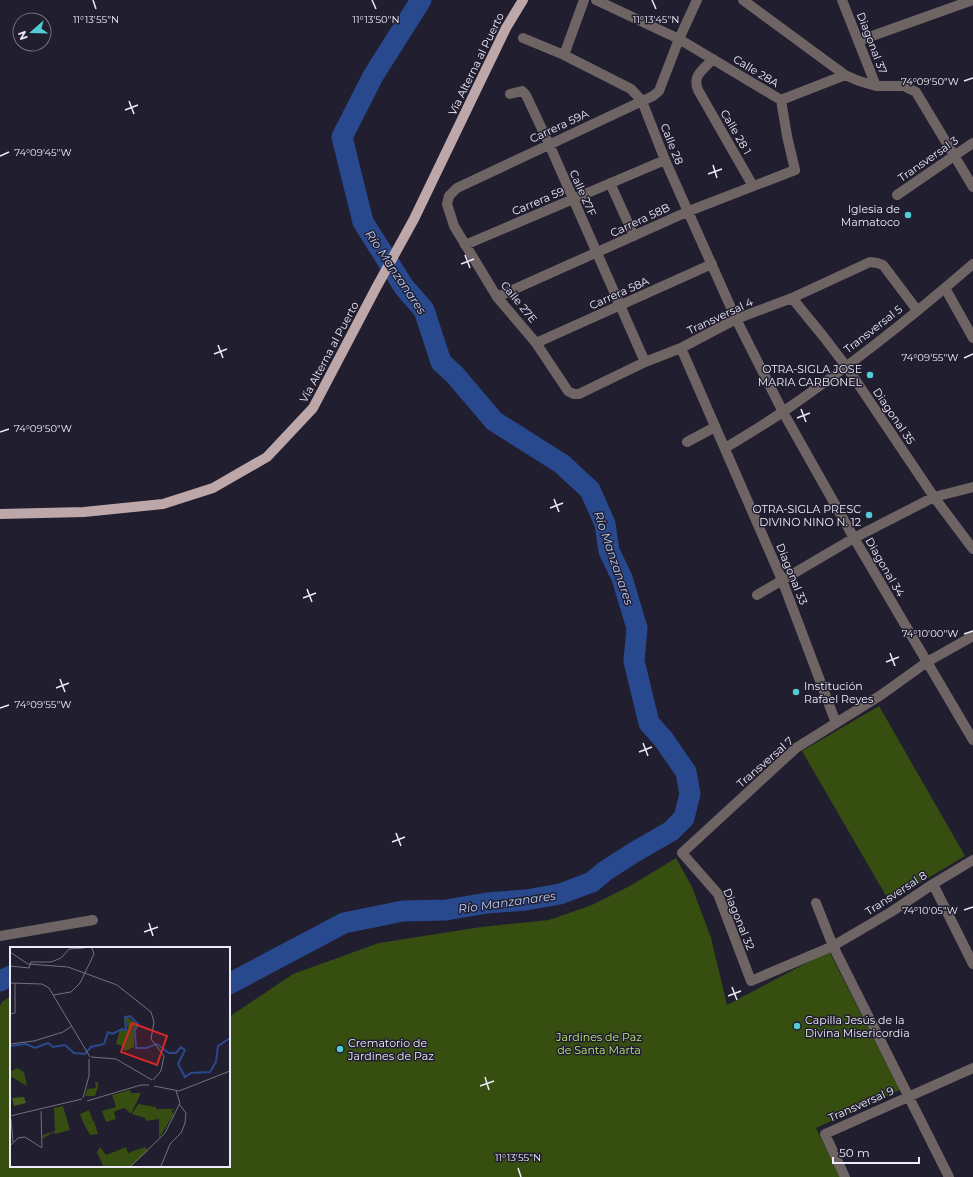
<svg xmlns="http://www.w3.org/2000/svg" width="973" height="1177" viewBox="0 0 973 1177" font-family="Montserrat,sans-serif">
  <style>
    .green { fill: #374e11 }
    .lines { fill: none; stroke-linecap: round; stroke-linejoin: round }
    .river { stroke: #29498f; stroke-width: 21 }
    .street { stroke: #6f6464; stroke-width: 10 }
    .primary { stroke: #bea7a8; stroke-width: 10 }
    .ticks { fill: none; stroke: #edebf8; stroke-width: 1.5 }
    .poi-dot { fill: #52ccd5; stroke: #211e30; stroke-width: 1.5 }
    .labels { text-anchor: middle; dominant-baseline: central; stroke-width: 3; stroke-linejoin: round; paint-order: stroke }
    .street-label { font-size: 11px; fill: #edebf8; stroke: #211e30 }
    .poi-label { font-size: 11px; fill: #edebf8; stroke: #211e30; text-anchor: end }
    .park-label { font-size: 11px; fill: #bae977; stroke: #211e30 }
    .water-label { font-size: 12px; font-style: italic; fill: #bdd2fa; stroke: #211e30 }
    .inset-river { fill: none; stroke: #29498f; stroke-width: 2 }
    .inset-road { fill: none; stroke: #737080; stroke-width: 1 }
    .view { fill: #d62828; fill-opacity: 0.15; stroke: #d62828; stroke-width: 2 }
    .inset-edge { fill: none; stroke: #edebf8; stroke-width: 2 }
    .ticks-label { font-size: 10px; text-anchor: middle; fill: #edebf8; stroke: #211e30; stroke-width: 3; stroke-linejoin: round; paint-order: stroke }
  </style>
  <rect width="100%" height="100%" fill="#211e30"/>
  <!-- green -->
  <path class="green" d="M879,706L965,856L889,901L802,751Z
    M676,858L692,887L711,938L727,1005L829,951L900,1090L816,1128L840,1177H0V1006L2,1002L11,996V1166H229V1017L293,974L379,943L481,927L549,920L592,905L630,886Z"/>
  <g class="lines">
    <!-- river -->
    <path class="river" d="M0,981L11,976
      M229,984L344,923L403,911L446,910L487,903L526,900L560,894L592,882L605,871L633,853L671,831L684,818L690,794L686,772L664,740L649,723L634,661L637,628L622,578L609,551L605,524L590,490L562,464L494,421L455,375L441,362L424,310L404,287L363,222L342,137L373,76L421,0"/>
    <!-- street -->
    <path class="street" d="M697,0L679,39L659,91L653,96L457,188L449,196L447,204L454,226L497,297L536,343L568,391L574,394H579L645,362L681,348L736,319L792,298L870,262L877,263L883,265L917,310
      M743,0L845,75L859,81L876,86H904L916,92L973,187
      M842,0L876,86
      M523,38L564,55L631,89L642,101L665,160L736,319L783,412L854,538L973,740
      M858,41L973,0
      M564,55L584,0
      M713,59C703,70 692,75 698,90L753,186
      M510,94L522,91L526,95L549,144L645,362
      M781,100L845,75
      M610,183L634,236
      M897,195L973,143
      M465,245L665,160
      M945,288L973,338
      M497,297L689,211L795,170L787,136L781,100L679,39L596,0
      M792,298L823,336L846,366L934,497L973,549
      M536,343L712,264
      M681,348L782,580L836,723
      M687,442L715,427
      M725,448C745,436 765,424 784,411C850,366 913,316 973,264
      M757,595L854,538L934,497L973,487
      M973,636L927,662L881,695L796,748L682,853L718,894L751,981L833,946L891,912L933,884L973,860
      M933,884L973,964
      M816,903L833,946L949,1177
      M0,936L93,920
      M845,1177L825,1134L973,1068"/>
    <!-- primary -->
    <path class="primary" d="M0,514L84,512L163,504L213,488L267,457L313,408L376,288L414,219L506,28L523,0"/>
  </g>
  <!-- ticks -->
  <path class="ticks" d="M93,0L96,9M372,0L376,9M652,0L656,9M964,81L973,78M129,101L134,114M125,110L138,105M0,156L9,152M713,165L717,178M708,174L722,169M465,255L470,268M461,264L474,259M218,345L223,358M214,354L227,349M964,358L973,354M801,409L806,422M797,418L810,413M0,432L9,429M554,499L559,512M550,508L563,503M307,589L312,602M303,598L316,593M964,634L973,631M890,653L895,666M886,662L899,657M60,679L65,692M56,688L69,683M0,708L9,705M643,743L648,756M639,752L652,747M396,833L401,846M392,842L405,837M964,910L973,907M149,923L153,936M144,932L158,927M732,987L737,1000M728,996L741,991M485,1077L489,1090M480,1086L494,1081M518,1168L521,1177"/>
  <!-- markers -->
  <g class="poi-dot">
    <circle cx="908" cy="215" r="4"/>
    <circle cx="870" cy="375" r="4"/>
    <circle cx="869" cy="515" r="4"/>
    <circle cx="796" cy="692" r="4"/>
    <circle cx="797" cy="1026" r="4"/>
    <circle cx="340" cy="1049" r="4"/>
  </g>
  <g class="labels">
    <!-- street labels -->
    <g class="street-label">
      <text transform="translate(872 43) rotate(69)">Diagonal 37</text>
      <text transform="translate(476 64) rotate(-64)">Vía Alterna al Puerto</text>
      <text transform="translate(756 71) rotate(31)">Calle 28A</text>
      <text transform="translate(559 126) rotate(-25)">Carrera 59A</text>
      <text transform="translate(736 132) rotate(60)">Calle 28 1</text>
      <text transform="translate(672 144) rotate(68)">Calle 28</text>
      <text transform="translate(928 159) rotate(-35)">Transversal 3</text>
      <text transform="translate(583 193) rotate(66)">Calle 27F</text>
      <text transform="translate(538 201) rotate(-23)">Carrera 59</text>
      <text transform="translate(640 220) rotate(-25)">Carrera 58B</text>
      <text transform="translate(619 293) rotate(-24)">Carrera 58A</text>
      <text transform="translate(519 302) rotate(51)">Calle 27E</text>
      <text transform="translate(720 316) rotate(-25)">Transversal 4</text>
      <text transform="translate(873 329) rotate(-38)">Transversal 5</text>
      <text transform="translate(329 352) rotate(-62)">Vía Alterna al Puerto</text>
      <text transform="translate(894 416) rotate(56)">Diagonal 35</text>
      <text transform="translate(885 567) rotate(60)">Diagonal 34</text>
      <text transform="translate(792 574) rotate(68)">Diagonal 33</text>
      <text transform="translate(765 762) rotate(-41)">Transversal 7</text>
      <text transform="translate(896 893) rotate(-33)">Transversal 8</text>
      <text transform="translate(739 919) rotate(68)">Diagonal 32</text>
      <text transform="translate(861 1104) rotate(-24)">Transversal 9</text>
    </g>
    <!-- poi labels -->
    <g class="poi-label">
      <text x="900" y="209">Iglesia de<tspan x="900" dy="13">Mamatoco</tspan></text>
      <text x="862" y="369">OTRA-SIGLA JOSE<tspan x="862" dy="13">MARIA CARBONEL</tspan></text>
      <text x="861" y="509">OTRA-SIGLA PRESC<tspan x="861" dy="13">DIVINO NINO N. 12</tspan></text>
      <text x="804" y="686" text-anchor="start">Institución<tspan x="804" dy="13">Rafael Reyes</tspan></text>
      <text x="805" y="1020" text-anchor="start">Capilla Jesús de la<tspan x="805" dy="13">Divina Misericordia</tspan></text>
      <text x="348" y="1043" text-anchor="start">Crematorio de<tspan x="348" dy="13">Jardines de Paz</tspan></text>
    </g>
    <!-- park labels -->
    <g class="park-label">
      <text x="599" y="1037">Jardines de Paz<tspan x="599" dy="13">de Santa Marta</tspan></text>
    </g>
    <!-- water labels -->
    <g class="water-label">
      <text transform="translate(396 272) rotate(56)">Río Manzanares</text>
      <text transform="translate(614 558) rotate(71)">Río Manzanares</text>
      <text transform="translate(507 902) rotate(-8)">Río Manzanares</text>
    </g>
  </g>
  <!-- overview -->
  <g transform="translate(10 947)">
    <rect width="220" height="220" fill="#211e30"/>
    <path d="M117,69L127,78L124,84V100L115,104L112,99L106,97L110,83L118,82L115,72ZM7,121L14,125L17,139L0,129V125ZM85,135H88V140L85,149H75L77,142L86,141ZM120,143L121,146H131L121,167L115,161L108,163L104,165L106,172L96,175L92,164L106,160L102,148ZM128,157L146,160V162H166L161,164L164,167L149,191V172L136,174L135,171L122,167ZM53,159L60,183L45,187L44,185L32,192L33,188L45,184L44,161ZM79,163L83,174L74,177L70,167ZM84,174L88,187L80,188L74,177ZM90,200L96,208L116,200L118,206L135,200L138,204L121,219H93L87,205Z" fill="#374e11"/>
    <path d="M14,150L16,156L4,159L2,151Z" fill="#435c19"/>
    <path class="inset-river" d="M0,99L16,97L25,101L38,96L43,100L55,98L64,106L75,107L81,100L94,97L98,85L102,87L112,82L116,83L115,70L120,69L128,77L125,83L126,101H136L147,97L159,106H166L171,100L175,103L168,117L175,130L181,126L200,125L206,115L208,99L220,91M0,100V114"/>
    <path class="inset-road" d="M0,5L18,17L58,20L107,38L141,65L144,75L141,92L154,109L151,124L143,133M0,19L19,21L21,15H41L51,11L59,2L74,1M0,36L32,37L39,41L80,110M43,48L61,45L70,36L84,7L82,1M0,67L5,66V36M0,97L24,94L53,85L62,79M81,110L106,112L142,133M144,139L169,144L220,124M73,151L79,129V112M77,154L131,138H139M31,164L32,200M0,169L72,152M1,172L3,195M0,199L8,191L15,190L32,201M121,219L155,186L170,156L166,144M151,219L160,197L171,186L175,176L176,166L169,157"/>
    <path class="view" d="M122,76L157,89L147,118L111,105Z"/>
    <rect width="220" height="220" class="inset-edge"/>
  </g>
  <g class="ticks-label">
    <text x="96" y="23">11°13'55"N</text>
    <text x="376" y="23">11°13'50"N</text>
    <text x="656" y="23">11°13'45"N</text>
    <text x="930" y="85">74°09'50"W</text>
    <text x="43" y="156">74°09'45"W</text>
    <text x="930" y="361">74°09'55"W</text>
    <text x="43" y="432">74°09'50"W</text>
    <text x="930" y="637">74°10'00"W</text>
    <text x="43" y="708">74°09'55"W</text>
    <text x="930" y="914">74°10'05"W</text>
    <text x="518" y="1161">11°13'55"N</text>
  </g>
  <!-- north arrow -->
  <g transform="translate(32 32) rotate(250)"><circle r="19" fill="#211e30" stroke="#737080"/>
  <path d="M0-3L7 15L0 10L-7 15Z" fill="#52ccd5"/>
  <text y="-6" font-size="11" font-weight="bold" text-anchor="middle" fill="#edebf8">N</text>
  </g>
  <!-- scale -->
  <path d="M833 1157v6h86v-6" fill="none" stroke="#edebf8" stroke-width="2"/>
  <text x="839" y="1157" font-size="12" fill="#edebf8" stroke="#211e30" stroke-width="3" paint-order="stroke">50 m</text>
</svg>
